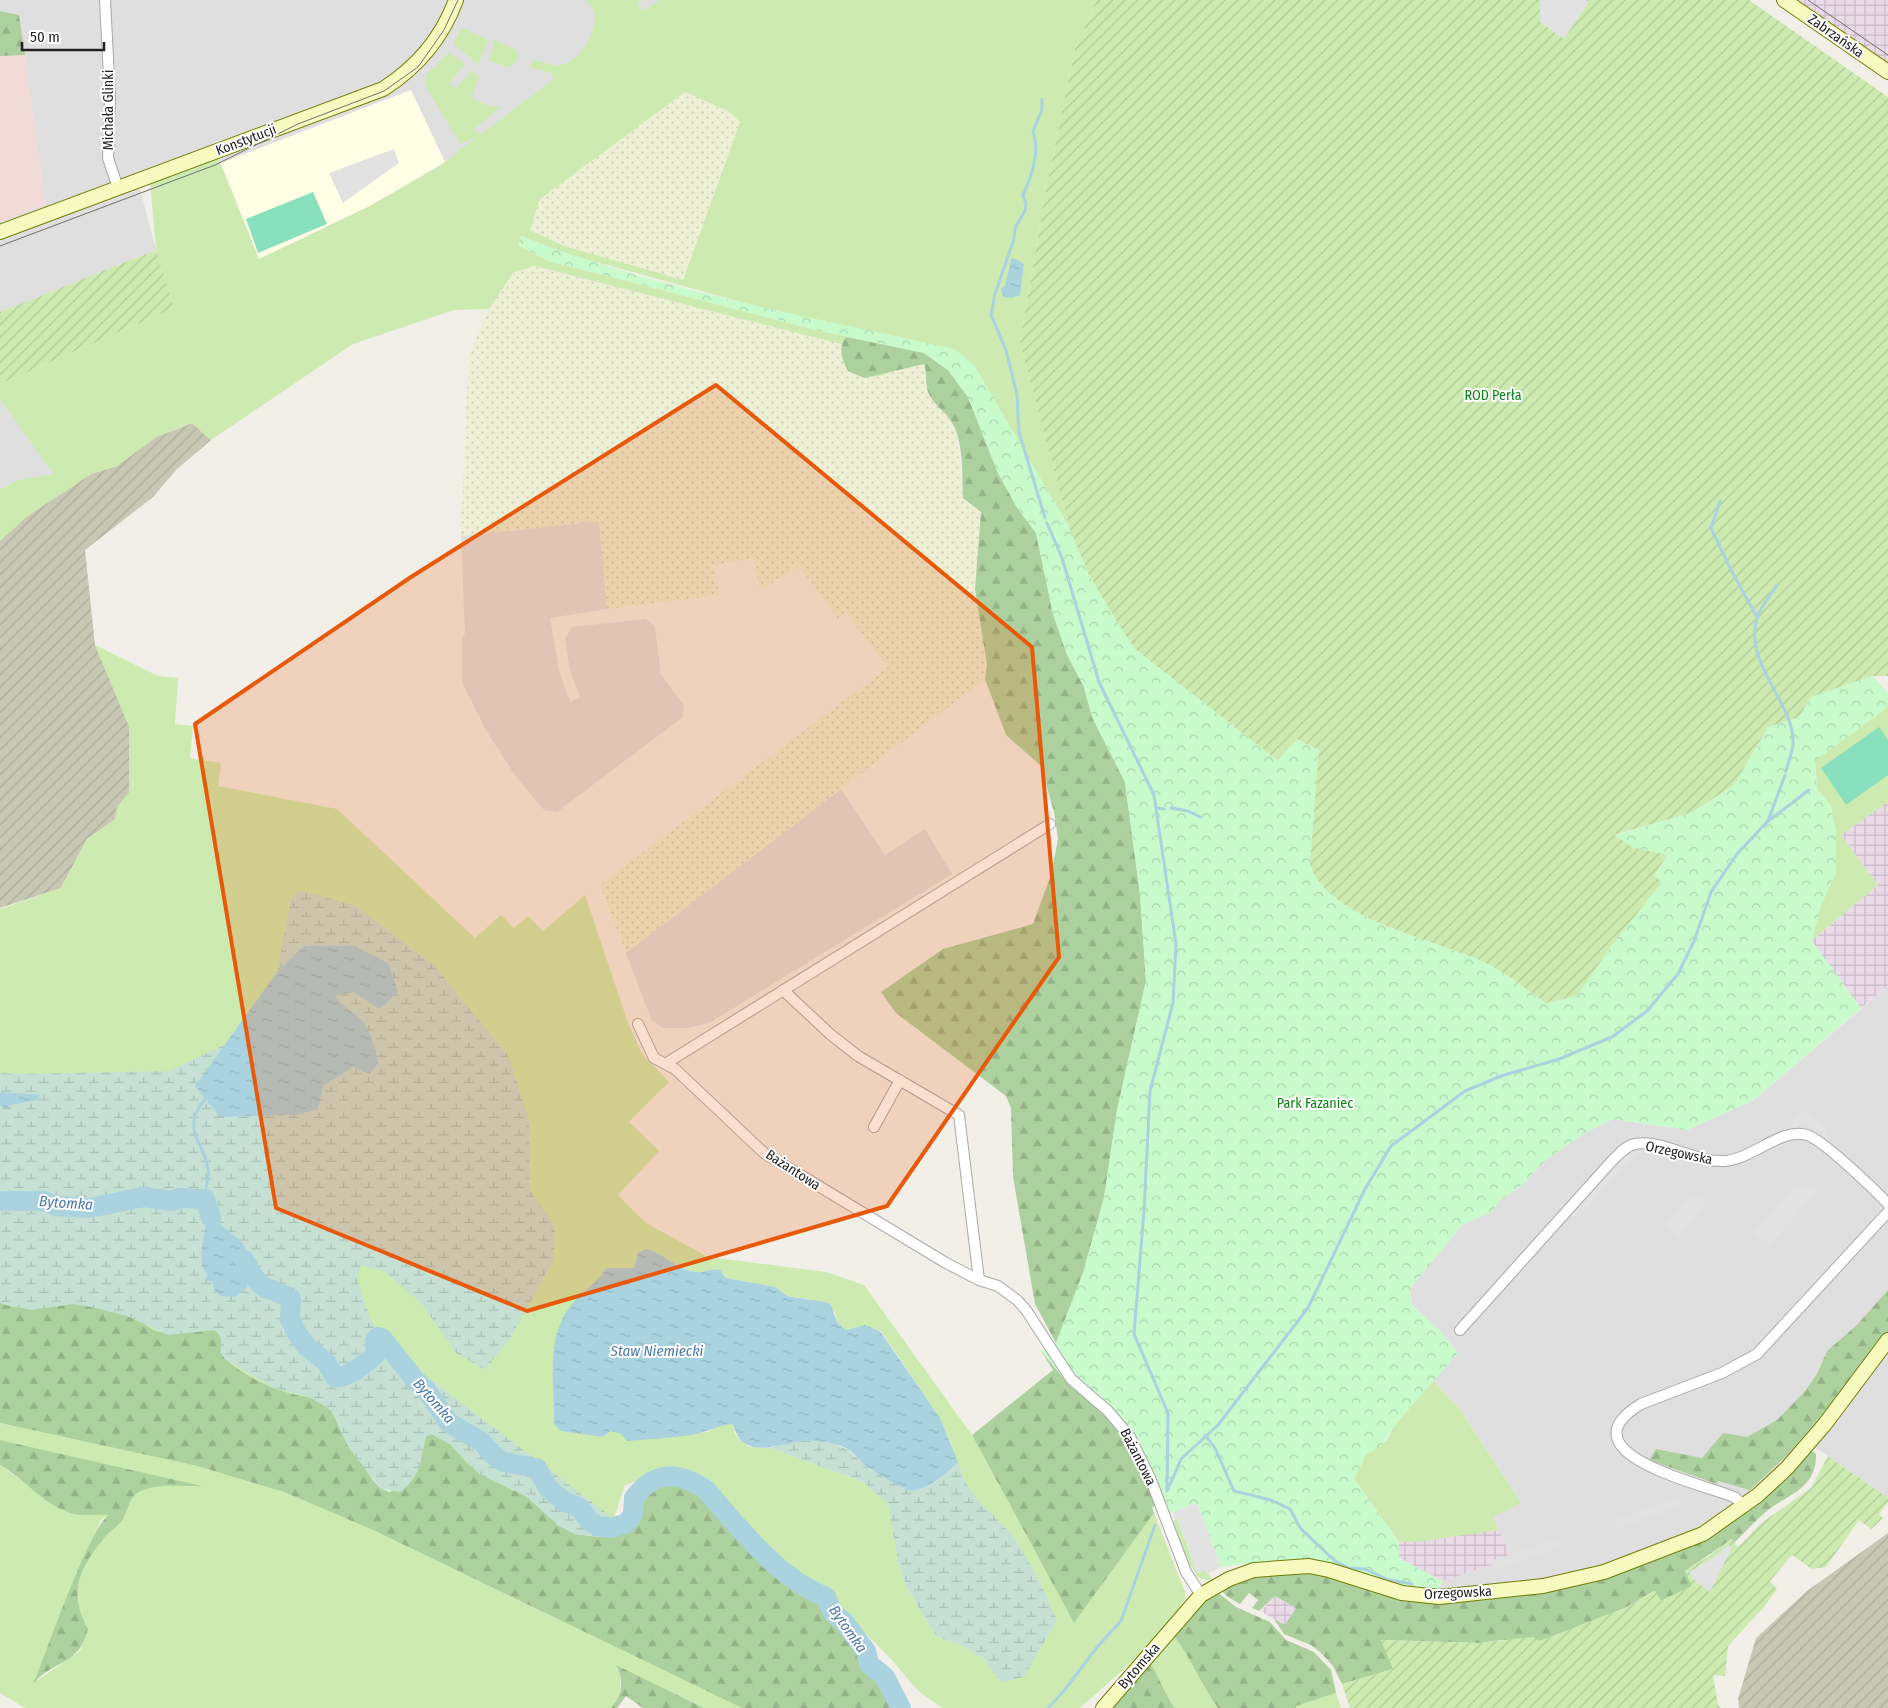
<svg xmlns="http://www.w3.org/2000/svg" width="1888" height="1708" viewBox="0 0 1888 1708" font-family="'Fira Sans Condensed',sans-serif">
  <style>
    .residential { fill: #e0dfdf }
    .commercial { fill: #f2dad9 }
    .industrial { fill: url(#industrial-grid) }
    .education { fill: #ffffe5 }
    .construction { fill: url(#construction-furrows) }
    .farmland { fill: url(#farmland-dots) }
    .grass { fill: #cdebb0; fill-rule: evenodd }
    .forest { fill: url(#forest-firs) }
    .wetland { fill: url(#wetland-marsh) }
    .park { fill: url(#park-crowns) }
    .garden { fill: url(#garden-furrows) }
    .pitch { fill: #88e0be }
    .parking { fill: #e2e2e2 }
    .water { fill: url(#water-ripples) }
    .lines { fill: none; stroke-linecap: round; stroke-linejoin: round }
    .stream { stroke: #aad3df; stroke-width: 3 }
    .river { stroke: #aad3df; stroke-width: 20 }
    .street-casing { stroke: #a9a9a9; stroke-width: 12 }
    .secondary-casing { stroke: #707d05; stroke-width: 16 }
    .street { stroke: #fff; stroke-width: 10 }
    .secondary { stroke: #f7fabf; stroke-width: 14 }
    .tram { stroke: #707070; stroke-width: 1 }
    .marked { fill: #e8590c; fill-opacity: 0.2; stroke: #e8590c; stroke-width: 4; stroke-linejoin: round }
    .labels { text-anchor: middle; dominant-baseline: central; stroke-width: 4; stroke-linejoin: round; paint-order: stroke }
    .street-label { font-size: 14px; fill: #222; stroke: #fff }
    .park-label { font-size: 14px; fill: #0c8416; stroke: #fff }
    .water-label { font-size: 15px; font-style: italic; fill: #4a7aab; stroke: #fff }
  </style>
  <defs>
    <pattern id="industrial-grid" width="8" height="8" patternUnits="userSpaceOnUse" patternTransform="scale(1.25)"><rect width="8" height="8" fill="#ebdbe8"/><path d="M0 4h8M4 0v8" fill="none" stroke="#c9bcc7"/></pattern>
    <pattern id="construction-furrows" width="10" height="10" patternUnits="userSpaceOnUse" patternTransform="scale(1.25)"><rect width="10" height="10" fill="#c7c7b4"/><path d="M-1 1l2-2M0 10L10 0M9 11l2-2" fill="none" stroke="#abab9a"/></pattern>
    <pattern id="farmland-dots" width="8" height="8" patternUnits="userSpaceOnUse" patternTransform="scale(1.25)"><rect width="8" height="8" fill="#eef0d5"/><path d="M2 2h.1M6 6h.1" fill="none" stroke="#ccceb7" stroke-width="1.8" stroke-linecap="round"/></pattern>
    <pattern id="forest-firs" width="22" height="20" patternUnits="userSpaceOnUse" patternTransform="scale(1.25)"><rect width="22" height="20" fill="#add19e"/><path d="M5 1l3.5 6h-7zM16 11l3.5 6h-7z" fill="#95b388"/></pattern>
    <pattern id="wetland-marsh" width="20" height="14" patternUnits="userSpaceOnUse" patternTransform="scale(1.25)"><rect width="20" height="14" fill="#c6e0d4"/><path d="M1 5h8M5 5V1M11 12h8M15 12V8" fill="none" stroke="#aac0b6"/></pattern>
    <pattern id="park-crowns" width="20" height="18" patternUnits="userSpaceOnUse" patternTransform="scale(1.25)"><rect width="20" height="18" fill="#c8facc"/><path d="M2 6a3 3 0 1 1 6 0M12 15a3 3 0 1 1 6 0" fill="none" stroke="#acd6af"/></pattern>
    <pattern id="garden-furrows" width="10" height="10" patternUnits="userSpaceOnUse" patternTransform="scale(1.25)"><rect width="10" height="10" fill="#cdebb0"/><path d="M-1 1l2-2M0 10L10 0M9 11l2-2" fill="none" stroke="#b0c997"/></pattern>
    <pattern id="water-ripples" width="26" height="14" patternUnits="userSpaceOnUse" patternTransform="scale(1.25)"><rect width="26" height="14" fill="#aad3df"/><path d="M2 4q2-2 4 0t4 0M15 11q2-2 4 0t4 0" fill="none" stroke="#92b5bf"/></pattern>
  </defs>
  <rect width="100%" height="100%" fill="#f2efe9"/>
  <!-- residential -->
  <path class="residential" d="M0,0H659L440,166L368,207L259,259L216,152L138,181L156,250L0,312V222L45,205L19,15L0,11Z
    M0,399L54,474L18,480L0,489Z
    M599,521L607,609L550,618L559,671L570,702L580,697L570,671L565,638L572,627L646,619L655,627L661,675L684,705L683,717L557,812L544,810L514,774L486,730L462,682V638L465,633L461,536Z
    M841,789L885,855L925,829L952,874L709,1023L687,1028H663L652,1021L626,953Z
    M1888,986V1498L1821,1451L1808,1445L1737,1511L1604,1572L1439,1597L1438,1589L1443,1581L1511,1558L1493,1517L1521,1503L1459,1408L1433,1381L1458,1353L1440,1331L1412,1305L1410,1289L1462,1225L1491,1212L1501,1199L1520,1187L1546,1160L1583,1134L1613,1119L1687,1130L1754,1100Z"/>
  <!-- commercial -->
  <path class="commercial" d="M25,55L45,205L0,222V56Z"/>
  <!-- industrial -->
  <path class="industrial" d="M1784,0H1888V72Z
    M1888,801V986L1861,1008L1811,941L1878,885L1841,835Z
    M1499,1530L1511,1558L1443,1581L1399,1558V1542Z
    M1275,1596L1296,1608L1285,1626L1261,1611Z"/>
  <!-- education -->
  <path class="education" d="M411,90L445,162L372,205L259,259L221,163Z"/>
  <!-- construction -->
  <path class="construction" d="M192,423L211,440L176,470L153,497L85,550L95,645L130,727L129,793L117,807L116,819L87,839L61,888L0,908V541L26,517L91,474L117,466L156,437Z
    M1888,1533V1708H1739L1738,1699L1756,1638L1807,1591Z"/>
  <!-- farmland -->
  <path class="farmland" d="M685,92L728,111L740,122L682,281L564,246L530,231L540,199Z
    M534,266L842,344L841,356L864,378L924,364L927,371L924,382L929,395L951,421L957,436L963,498L981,512L991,658L985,679L626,953L600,885L888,667L846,613L838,619L799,566L760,591L754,558L715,565L719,595L607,609L599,521L461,536L466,402L470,352L489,309L513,273Z"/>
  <!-- grass -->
  <path class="grass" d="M586,0H640L637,3L644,11L659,0H1097L1075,49L1045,195L1020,342L1069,527L974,366L567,254L521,236L518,245L549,261L812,329L924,353C896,370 880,385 848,371L841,356V344L534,266L513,273L489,309L454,310L353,344L211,440L192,423L156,437L117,466L91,474L26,517L0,541V489L18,480L53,474L0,399V384L174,308L156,250L150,180L216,153L259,259L368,207L440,166L478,136L460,144L427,88L425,76L449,52L465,65L449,83L456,89L472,70L479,77L471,98L492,107H501L474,129L480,135L554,79L551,73L529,67L534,60C541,61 553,67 560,65C580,62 594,36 595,17C595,10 590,5 586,0ZM685,92L728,111L740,122L683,280L564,246L530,230L540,199Z
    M462,28L489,41L478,64L453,44Z
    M495,40L515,49L519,56L516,62L508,68L488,60L494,47L492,41Z
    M95,645L158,676L178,678L175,724L193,726L190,758L221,763L218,786L337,809L475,938L501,915L514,928L528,916L543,931L585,895L628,1023L642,1054L669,1082L629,1122L659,1151L618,1195L646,1223L708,1257L826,1272L864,1285L972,1435L1074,1623L1154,1513L1185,1592V1599L1181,1605L1183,1608L1133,1661L1080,1708H942L917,1690L891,1659L846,1614L772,1552L720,1496L679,1467L625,1485L608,1536L372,1479L0,1303V909L61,888L87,839L115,819L117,807L129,793V727ZM639,1253C647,1254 658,1255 666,1259C676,1264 684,1270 695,1272C708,1274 719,1263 726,1278L775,1287L787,1296L809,1299L835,1312L837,1322L846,1330L865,1325L881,1331L940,1418L951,1444L963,1482L986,1511L1009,1532L1001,1682L984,1659L964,1647L936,1636L907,1588L899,1566L889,1504L863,1482L770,1448L749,1447L735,1434L733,1424L718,1425L708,1432L651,1439L610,1431L603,1437L583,1433L555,1400L553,1367L591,1287L606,1269L634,1268Z
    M1888,703V802L1841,835L1878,885L1811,941L1821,905L1836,872V832L1831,806L1817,789L1815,760L1884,710Z
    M1433,1381L1459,1408L1521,1503L1493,1517L1499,1530L1416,1542H1399L1354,1479L1366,1455L1387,1440L1394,1426Z
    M0,1423L197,1466L284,1492L373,1530L742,1708H704L617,1666C622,1682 623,1693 611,1708H25L0,1693V1465L60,1509L76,1514H112L101,1520L84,1556L35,1682L80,1651L88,1629C69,1595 78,1563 106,1536C112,1531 117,1527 122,1520C128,1510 129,1497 140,1491C157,1482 182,1488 200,1486L0,1440Z
    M1184,1517L1178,1521L1197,1573L1205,1570L1212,1579L1208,1581L1197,1577L1192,1566L1188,1567L1173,1526L1174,1520Z
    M1173,1635C1191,1657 1201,1685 1218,1708H1175C1163,1693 1158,1678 1149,1662Z
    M1336,1693L1341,1708H1296L1295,1706Z"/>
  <!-- forest -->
  <path class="forest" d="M0,11L19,15L25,55L0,56Z
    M846,337L924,353L948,370L968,397L998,473L1018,509L1036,533L1053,614L1067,654L1084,687L1092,717L1125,782L1140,894L1146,981L1117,1110L1104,1198L1083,1273L1056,1343L1035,1304L1013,1177L1011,1108L1006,1096L896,1013L881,992L943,949L1033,924L1052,872L1058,838L1054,812L1041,766L1006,735L985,679L987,665L975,589L981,512L963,498C962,475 964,441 951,421C945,411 934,405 929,394C924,384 928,374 924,364L864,378L848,371C842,358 838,349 846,337Z
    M1888,1290V1332L1866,1357L1822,1421L1818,1419L1789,1453L1750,1490L1718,1481L1717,1484L1649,1460L1656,1449L1702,1458L1723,1433L1747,1437L1777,1420L1806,1390L1818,1372L1827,1351L1856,1326Z
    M0,1303C24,1313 49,1304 72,1304C93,1304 117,1311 136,1320C144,1323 152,1331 160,1332C178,1335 196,1331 214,1330C225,1337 220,1342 221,1353C233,1370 262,1384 282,1391C295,1396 309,1395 322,1403C343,1416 357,1458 372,1479L381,1489L390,1492C426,1470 417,1473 426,1436L431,1434L450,1444L469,1465L489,1479L526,1496L558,1525L575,1534L599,1537L624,1533L638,1518L637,1503L649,1490L671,1479C707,1482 718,1516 741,1539C766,1562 794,1585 825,1599C832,1621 850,1634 863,1652C862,1667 877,1671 884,1681C889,1690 892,1699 896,1708H742L373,1530L284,1492L197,1466L0,1423Z
    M1041,1351L1067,1382L1102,1412L1124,1436L1156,1506L1152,1507L1154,1513L1074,1623L972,1435L1053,1370Z
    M0,1440L202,1486C183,1487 160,1483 141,1491C129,1496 129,1509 123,1519C118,1527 110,1531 104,1538C79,1568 68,1593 88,1629C79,1666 55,1659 34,1683C45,1656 90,1525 109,1515C98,1514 85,1516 74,1514C44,1506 26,1480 0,1465Z
    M1811,1450L1816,1454C1817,1488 1789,1494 1768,1510C1756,1520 1745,1532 1734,1543L1732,1539L1685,1571L1692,1586L1661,1601L1654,1591L1625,1608L1540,1641L1502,1640L1479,1643L1382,1640L1393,1669L1342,1684L1333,1666L1321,1653L1311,1645L1284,1634L1274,1619L1285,1625L1296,1608L1275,1596L1259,1611L1252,1608L1258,1600L1249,1593L1240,1604L1228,1597L1219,1588L1230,1580L1303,1568L1400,1595L1543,1588L1705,1536Z
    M1216,1591L1236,1607L1270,1622L1286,1640L1314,1652L1331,1670L1336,1693L1296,1706V1708H1218C1201,1685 1191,1657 1173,1635Z
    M1149,1662C1160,1677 1163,1693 1175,1708H1110Z
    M616,1665L704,1708H643L626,1696L617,1708H611C623,1693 624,1681 616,1665Z"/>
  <!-- wetland -->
  <path class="wetland" d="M299,890L356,906L434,965L509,1057L529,1121L530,1190L555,1227L554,1259L511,1337L485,1370L456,1353L422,1304L385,1272L361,1265L357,1278L371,1321L430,1379L614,1519L608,1536L599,1537L575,1534L558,1525L526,1496L479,1474L450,1444L431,1434L426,1437C419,1462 423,1472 401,1492L381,1489L349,1448L331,1410L309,1397L274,1388L225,1359L221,1353C220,1342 225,1337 214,1330L168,1335L130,1317L96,1308L74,1304L30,1310L0,1303V1073L20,1074L169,1071L226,1044L195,1086H323L353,1067L370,1074L363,1022L342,1006L335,996L354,992L379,1009L304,946L277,972L291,899Z
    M795,1440L816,1441L834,1444L848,1450L867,1467L909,1491C928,1490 945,1475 958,1462C968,1499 987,1505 1009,1532C1030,1558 1044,1590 1057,1620L1024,1677L1001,1682L984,1659L964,1647L936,1636L907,1588L899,1566L888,1504L863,1482L770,1448Z"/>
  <!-- park -->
  <path class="park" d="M521,236C658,290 811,317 955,349L974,365L997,404L1069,527L1088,573L1135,649L1277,760L1297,739L1319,750L1310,864C1328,922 1443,940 1492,966C1510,976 1528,991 1545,1003L1577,996L1612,945L1667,855L1632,847L1613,836L1693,812L1734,785L1768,727L1799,717L1811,697L1872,676L1888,693V703L1884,710L1815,761L1817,789L1831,806L1836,832V872L1821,905L1812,941L1861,1008L1754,1100L1687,1130L1613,1119L1583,1134L1546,1160L1520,1187L1501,1199L1492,1212L1462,1225L1410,1289L1412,1305L1440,1331L1458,1353L1394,1426L1382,1445L1366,1455L1354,1479L1399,1542V1558L1443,1581L1438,1589L1390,1584L1321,1561L1278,1560L1221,1567L1197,1503L1171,1513L1156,1506L1124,1436L1102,1412L1067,1382L1041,1351L1056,1343L1083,1273L1104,1198L1117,1110L1146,981L1140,894L1125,782L1092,717L1084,687L1067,655L1053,614L1036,533L1016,506L998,473L968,397L948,370L924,353L812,329L549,261L518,245Z"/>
  <!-- garden -->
  <path class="garden" d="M1097,0H1749L1888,97V676H1872L1811,697L1799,717L1768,727L1734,785L1693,812L1614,835L1632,847L1667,855L1654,876L1662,882L1612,945L1577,996L1545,1003C1528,991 1511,976 1492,966C1443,940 1328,922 1310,864L1319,750L1297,739L1277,760L1135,649L1119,625L1088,573L1069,527L1020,342L1045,195L1075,49Z
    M156,250L174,308L0,384V312Z
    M1828,1456L1888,1498V1502L1879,1514L1883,1518L1871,1529L1859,1520L1826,1567L1812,1569L1792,1555L1770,1581L1777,1589L1764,1607L1728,1646L1725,1676L1713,1675L1718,1704L1721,1708H1350L1342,1684L1393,1669L1381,1640L1479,1643L1533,1637L1540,1641L1625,1608L1655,1591L1661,1601L1692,1586L1685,1571L1709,1556L1731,1539L1738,1547L1760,1524L1811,1488Z"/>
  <!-- pitch -->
  <path class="pitch" d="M313,192L327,224L258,253L246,219Z
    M1879,727L1888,740V775L1846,805L1821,768Z"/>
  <!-- parking -->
  <path class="parking" d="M1540,0H1586L1589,2L1564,39L1540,22Z
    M394,149L399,163L343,203L329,173Z
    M1805,1109L1826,1128V1139L1804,1121L1795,1130L1790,1124Z
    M1644,1144L1642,1153L1627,1162L1576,1221L1566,1213L1622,1151Z
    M1810,1185L1820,1190L1769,1245L1753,1232L1794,1187Z
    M1691,1195L1702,1197L1709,1203L1679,1236L1665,1223Z
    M1679,1497L1682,1506L1614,1529L1612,1521Z
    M1197,1503L1221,1567L1206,1575L1205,1570L1197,1573L1178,1521L1185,1517L1175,1520L1173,1512Z
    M1560,1538L1562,1546L1494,1570L1491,1561Z
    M1728,1545L1732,1547L1710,1592L1696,1582L1689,1572L1713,1558Z"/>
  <!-- water -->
  <path class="water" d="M1014,258L1024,264L1020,295L1012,298L1003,297L1001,288L1005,286L1011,259Z
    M304,946H354L388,963L398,992L379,1009L354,992L335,996C343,1007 353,1012 362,1021C371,1031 376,1050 378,1063L370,1074L353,1067L323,1086L318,1109L297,1115L220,1117L195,1086L277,972Z
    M0,1092L40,1095L38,1100L10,1105L8,1109L0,1106Z
    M203,1193C212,1196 210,1209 214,1216C220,1227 231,1232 239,1240C254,1254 245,1264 267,1275L256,1283L252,1278L248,1277L247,1288L235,1297L220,1296L214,1289L213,1282L206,1280L207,1274C195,1259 206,1238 206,1221C205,1213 202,1206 200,1198Z
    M646,1249C664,1253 677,1270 696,1272C704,1273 712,1268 720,1270L726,1278L775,1287L787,1296L830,1303L837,1322L846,1330L865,1325L880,1331L940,1418L958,1462C945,1475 928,1490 909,1491C896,1484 882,1477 869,1468C861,1463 856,1455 849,1450C840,1444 826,1442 815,1441C784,1438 745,1467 733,1424C717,1425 706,1433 691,1435C670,1438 648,1439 627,1441L621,1434L610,1431L603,1437L561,1431L554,1424C555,1388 546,1347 565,1314C575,1296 595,1287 606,1268H634L638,1253Z"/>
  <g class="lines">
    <!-- stream -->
    <path class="stream" d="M1042,99V110L1033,131C1040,151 1032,176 1023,195L1026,204L1025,211L1016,226L1013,242L995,294L991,315L1006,350L1017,395L1019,432L1045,518
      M1720,501L1711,528L1731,570L1757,617
      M1047,523L1062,558L1099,682L1154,795L1176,944L1173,1003L1150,1091L1144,1211L1134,1334L1168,1413L1167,1491
      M1777,585C1771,595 1760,607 1757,618C1743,665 1796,704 1793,745C1792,753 1788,763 1786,771
      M1156,808L1164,809
      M1171,808L1188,811L1200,817
      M1768,821L1785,775
      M205,1196C205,1188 210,1176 208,1169C203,1140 180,1129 205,1099
      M1205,1435L1215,1448L1234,1491L1271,1500L1290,1509L1301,1529L1335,1561L1349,1568L1365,1569L1389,1580L1412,1584
      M1168,1489L1181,1459L1218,1425L1308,1308L1365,1189L1391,1146L1465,1091L1501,1076L1559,1059L1612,1037L1647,1011L1678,974L1694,941L1711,892L1737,854L1767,822L1809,790
      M1048,1708L1063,1692L1098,1646L1121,1621L1155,1525"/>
    <!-- river -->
    <path class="river" d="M0,1201H44L56,1206L89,1208L144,1197L172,1201L179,1198L205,1199L211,1218
      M244,1260C249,1268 255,1282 264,1287C273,1291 283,1293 291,1299L290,1319L296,1332L307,1347L326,1362L335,1377C345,1380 369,1361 376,1354L375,1340L378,1337L382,1338L415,1380L426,1390L449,1423L482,1442L491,1453L503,1462L537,1468L548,1488L565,1502L580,1508L589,1521L598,1526L611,1528L627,1523L633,1514L634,1498C655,1470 679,1471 706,1490C741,1529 776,1577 826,1597L833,1613L844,1622L866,1651L869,1664L885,1677L901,1708"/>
    <defs>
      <path id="street" d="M105,0L110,97L108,158L118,188
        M783,990L830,1034L858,1056L959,1115L979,1280
        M638,1024L654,1058L675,1069L764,1153L946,1263L979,1280L998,1286L1017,1300L1026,1310L1071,1379L1108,1411L1130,1437L1151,1480L1186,1572L1201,1595
        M665,1064L1050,824
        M874,1127L900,1080
        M1460,1330L1611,1162C1618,1155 1625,1146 1635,1144C1663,1139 1696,1163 1725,1161C1752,1159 1782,1127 1807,1135C1822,1139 1875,1190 1888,1204
        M1744,1505L1734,1497C1703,1484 1560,1453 1641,1404L1722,1373L1757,1354L1888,1212"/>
      <path id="secondary" d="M1784,0L1888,72
        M0,232L383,89C416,68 442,38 456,0
        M1103,1708L1201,1595L1229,1579L1254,1570L1309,1566L1329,1570L1402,1593L1439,1597L1543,1586L1604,1572L1703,1534L1758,1495L1787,1468L1825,1424L1888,1340"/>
    </defs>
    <!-- street casing -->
    <use href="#street" class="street-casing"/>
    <!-- secondary casing -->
    <use href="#secondary" class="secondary-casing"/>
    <!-- street -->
    <use href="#street" class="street"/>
    <!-- secondary -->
    <use href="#secondary" class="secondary"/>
    <!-- tram -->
    <path class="tram" d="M1808,0L1888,55
      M0,246L215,165L298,124L384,91L418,67L444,30L458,0"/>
  </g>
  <!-- marked area -->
  <path class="marked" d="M716,385L1032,647L1059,957L887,1206L527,1311L276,1208L195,724L411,577Z"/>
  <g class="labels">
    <!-- street labels -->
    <g class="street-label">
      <text transform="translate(1836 36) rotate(35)">Zabrzańska</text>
      <text transform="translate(108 110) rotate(-90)">Michała Glinki</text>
      <text transform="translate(246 140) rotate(-21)">Konstytucji</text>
      <text transform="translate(1679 1153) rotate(12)">Orzegowska</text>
      <text transform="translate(793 1170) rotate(33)">Bażantowa</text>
      <text transform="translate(1138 1457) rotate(63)">Bażantowa</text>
      <text transform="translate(1458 1593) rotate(-3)">Orzegowska</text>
      <text transform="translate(1139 1666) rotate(-49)">Bytomska</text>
    </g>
    <!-- park labels -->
    <g class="park-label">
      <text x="1493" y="395">ROD Perła</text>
      <text x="1315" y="1103">Park Fazaniec</text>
    </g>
    <!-- water labels -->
    <g class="water-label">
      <text transform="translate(66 1203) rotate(4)">Bytomka</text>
      <text x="657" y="1351">Staw Niemiecki</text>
      <text transform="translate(434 1401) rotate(49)">Bytomka</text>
      <text transform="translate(848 1629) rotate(55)">Bytomka</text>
    </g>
  </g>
  <!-- scale -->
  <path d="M22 42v8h82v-8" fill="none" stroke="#222222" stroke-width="2.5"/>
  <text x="30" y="42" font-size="15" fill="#222222" stroke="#ffffff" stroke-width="4" paint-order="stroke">50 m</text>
</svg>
